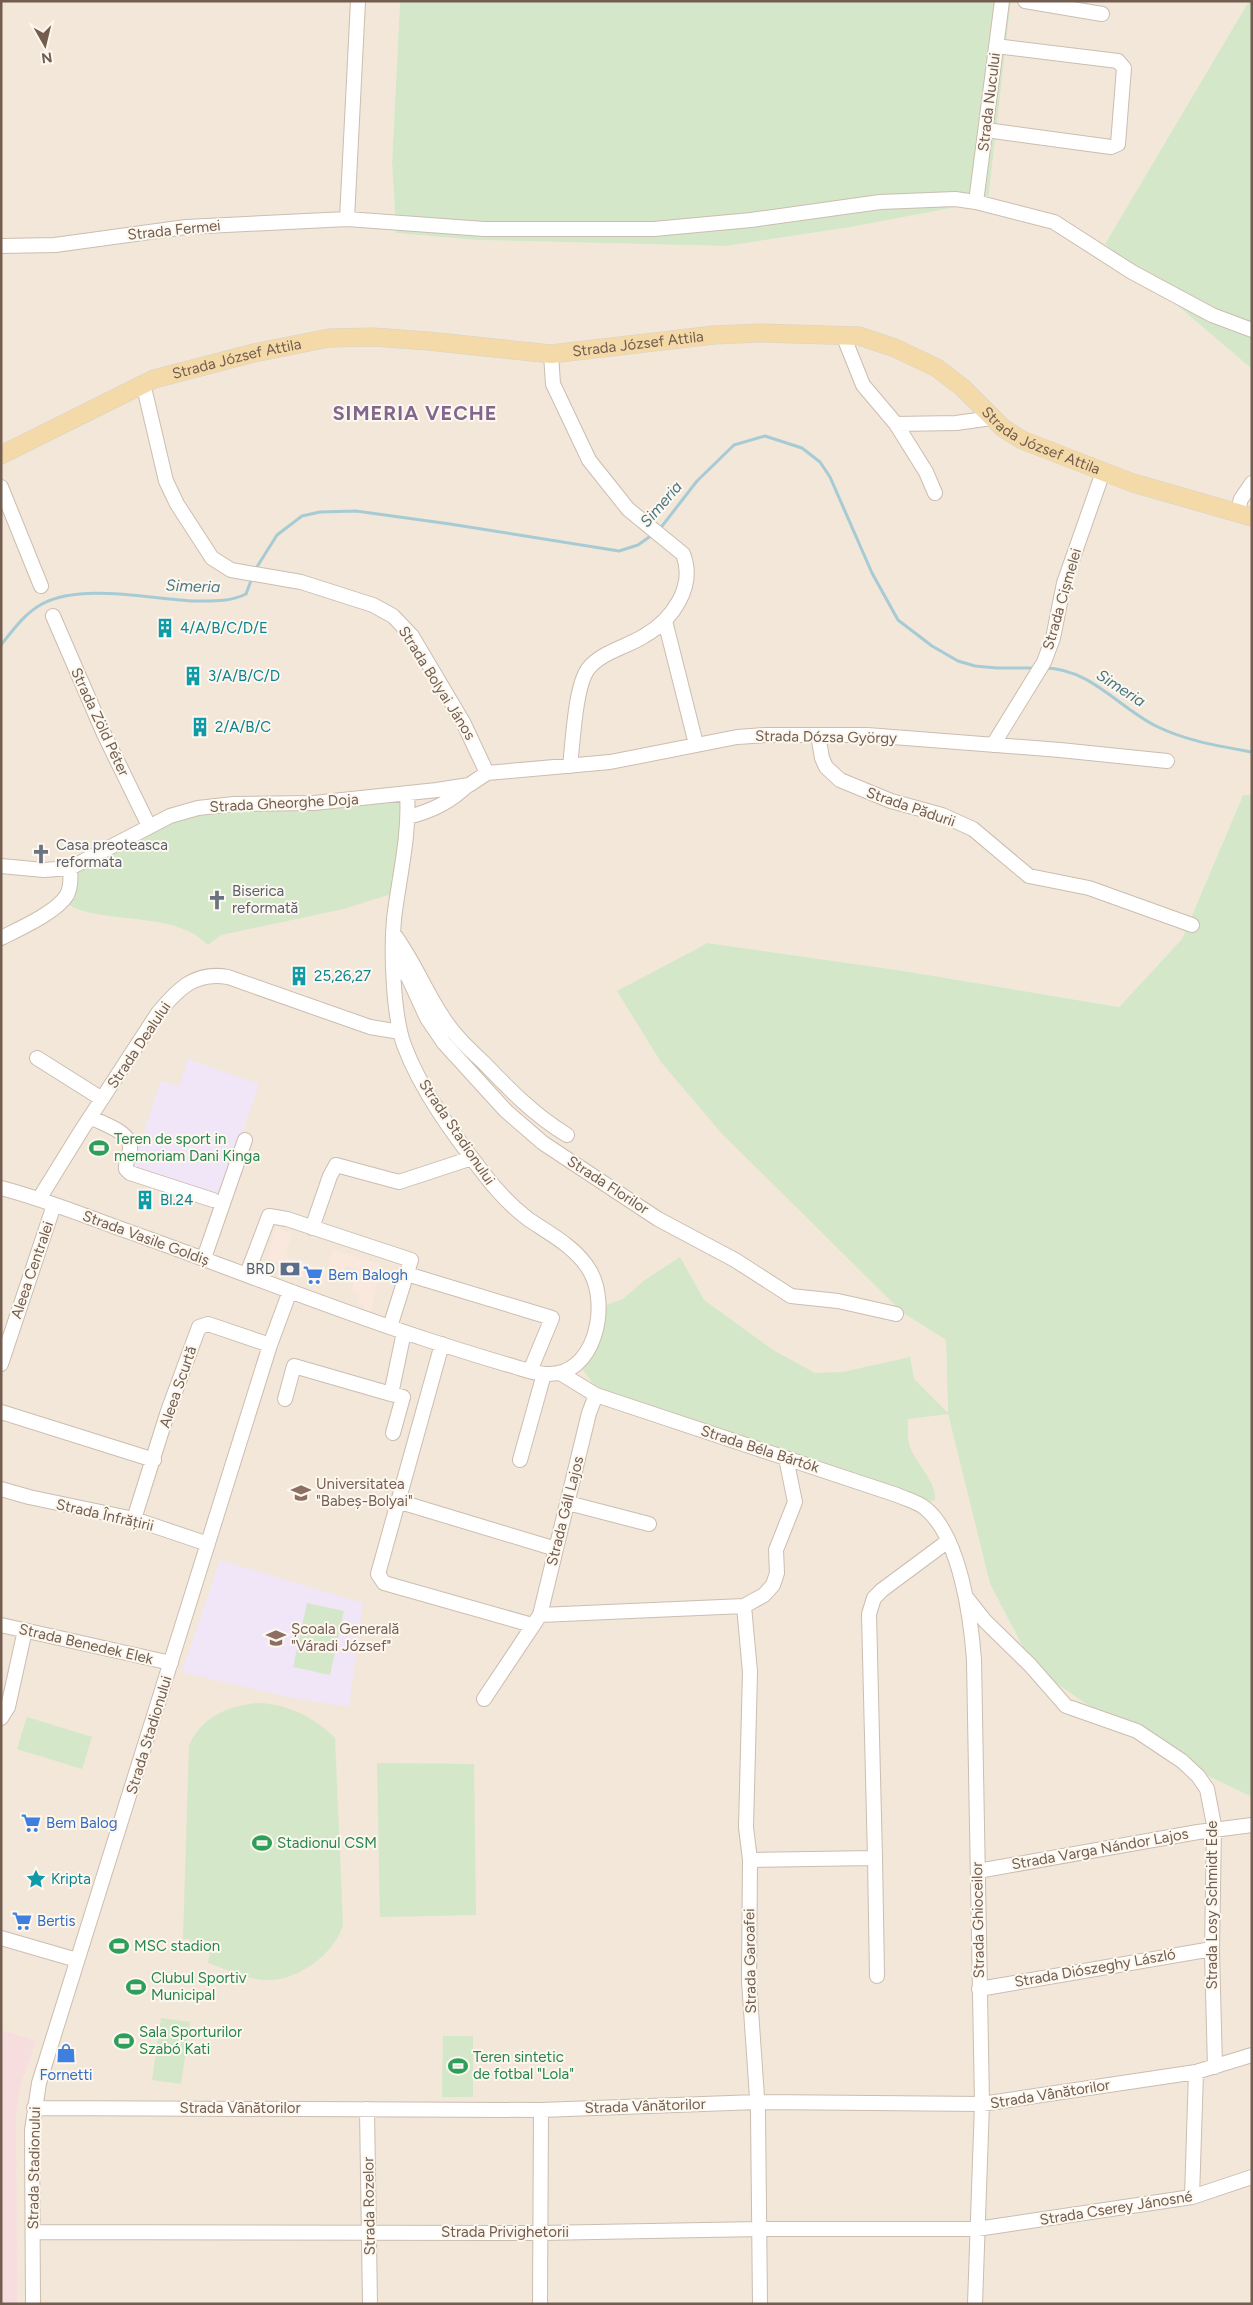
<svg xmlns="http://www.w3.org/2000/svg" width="1253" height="2305" viewBox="0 0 1253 2305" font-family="Figtree,sans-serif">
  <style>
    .residential { fill: #f2e7d8 }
    .commercial { fill: #fae7de }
    .education { fill: #f1e6f7 }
    .medical { fill: #f8dddf }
    .green { fill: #d4e7c8 }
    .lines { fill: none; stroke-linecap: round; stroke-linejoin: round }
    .stream { stroke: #a6cbd4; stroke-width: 3 }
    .minor-casing { stroke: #ccbdb0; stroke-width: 16 }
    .major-casing { stroke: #d8d2ce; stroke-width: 19 }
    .minor { stroke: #fff; stroke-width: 14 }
    .major { stroke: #f3daa8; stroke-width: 18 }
    .labels { text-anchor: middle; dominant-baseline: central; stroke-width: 4; stroke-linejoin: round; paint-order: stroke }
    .street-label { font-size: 15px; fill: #735d4f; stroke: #fdf8ef }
    .culture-label { font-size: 15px; fill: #0d838f; stroke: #fdf8ef; text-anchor: start }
    .worship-label { font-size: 15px; fill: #5b616d; stroke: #fdf8ef; text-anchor: start }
    .leisure-label { font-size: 15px; fill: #27864d; stroke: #fdf8ef; text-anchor: start }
    .service-label { font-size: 15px; fill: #4e5e75; stroke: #fdf8ef; text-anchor: end }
    .shop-label { font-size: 15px; fill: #366cbe; stroke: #fdf8ef; text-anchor: start }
    .education-label { font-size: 15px; fill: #785e54; stroke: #fdf8ef; text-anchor: start }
    .water-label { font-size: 16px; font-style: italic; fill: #4b7884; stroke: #fdf8ef }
    .district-label { font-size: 20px; font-weight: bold; letter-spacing: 1px; fill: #83668e; stroke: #fdf8ef }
  </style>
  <rect width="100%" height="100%" fill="#fbf5e9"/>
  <!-- residential -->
  <path class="residential" d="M1,1H400L392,162L396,233L476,240L726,246L851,227L988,201L1011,1H1249L1105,244L1252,369V795H1243L1182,939L1119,1007L904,971L708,943L723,1135L903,1313L946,1340L948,1414L990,1584L1034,1668L1152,1749L1252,1797V2304H1Z"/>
  <!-- commercial -->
  <path class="commercial" d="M276,1226L292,1235L285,1256L327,1269L333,1249L382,1265L370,1312L363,1308L364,1304L357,1301L359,1294L351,1291L357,1270L346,1266L343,1273L329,1268L324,1284L278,1270L279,1263L267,1259Z"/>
  <!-- education -->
  <path class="education" d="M188,1059L259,1084L220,1199L131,1170L161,1081L179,1086Z
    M220,1560L363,1603L349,1707L282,1696L182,1672Z"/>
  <!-- medical -->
  <path class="medical" d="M1,2030L36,2041L20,2086L16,2112L17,2304H1Z"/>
  <!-- green -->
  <path class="green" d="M400,1H1011L988,201L851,227L726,246L476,240L396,233L392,162Z
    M1249,1H1252V369L1105,244Z
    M407,793L398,892L343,909L221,935L208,945C179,914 118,922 80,910C74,908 68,904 63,901L70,868L170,816Z
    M1243,795H1252V1797L1152,1749L1034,1668L990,1584L948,1414L908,1419C908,1428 907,1438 910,1447C916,1464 937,1482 935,1500L930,1501L597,1390L578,1362L599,1308L623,1299L645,1280L680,1257L704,1300L773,1350L815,1373L843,1372L910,1357L914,1379L948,1413L946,1340L903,1313L723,1135L661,1062L617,991L708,943L904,971L1119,1007L1182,939Z
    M307,1603L344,1611L330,1675L293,1667Z
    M260,1703C290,1705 315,1718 335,1738L343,1925C334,1955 296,1982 264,1980C245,1979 226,1969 208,1963L210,1954L188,1948L190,1939H183L189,1745C203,1716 230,1705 260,1703Z
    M27,1717L92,1737L82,1769L17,1749Z
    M377,1763L474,1764L476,1915L380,1917Z
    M161,2018L190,2022L181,2084L152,2080Z
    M443,2036H473V2097H442Z"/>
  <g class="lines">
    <!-- stream -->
    <path class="stream" d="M659,530L697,481L734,445L765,436L802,448L820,462L830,477L872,573L898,620L932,646L958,661L975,666L997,668H1037
      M255,570L277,535L302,516L320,512L356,511L450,524L619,551L638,545L652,535
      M1,645C13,630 25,613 42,604C81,583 151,599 194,601C213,601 230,602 246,594L252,578
      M1045,668C1091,669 1118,707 1156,726C1186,741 1219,746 1252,752"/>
    <defs>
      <path id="minor" d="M1025,1L1102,14
        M986,130L1111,147L1118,144L1124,68L1118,61L996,46
        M976,202L1002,1
        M347,219L358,1
        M1,246L55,245L186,227L347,219L484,229H654L751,220L880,202L955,199L976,202L1054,222L1132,272L1212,315L1252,330
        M843,335L863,385L896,424L926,472L935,493
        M551,354L553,384L589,460L628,509L683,554C696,587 672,620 644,636C627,647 601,652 588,669C575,687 573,742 570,766
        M143,383L166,481L177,504L212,558L231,570L301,582L373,605L393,616L412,636L463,722L487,773
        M896,424L956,423L992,418
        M1,487L41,586
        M1237,513L1241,499L1252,483
        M53,616L104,734L149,826
        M665,621L696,744
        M818,735L822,758L826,767L840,780L891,801L942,815L973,829L1029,876L1089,888L1192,925
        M993,745L1044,662L1053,638L1064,583L1103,472
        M408,817C432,811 450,802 468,785
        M1,866L44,870L70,868L170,816L198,808L234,804L314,803L437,790L469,785L487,773L610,762L737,737L766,735H867L1060,750L1167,761
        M393,933C413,959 424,989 442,1016C453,1034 468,1048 483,1062C509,1089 534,1115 567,1135
        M1,938C19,929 57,912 67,895C71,887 71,878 70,868
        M394,956L409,979L427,1018L444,1043L506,1111L543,1143L658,1219L735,1260L791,1296L838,1301L896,1314
        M37,1058L102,1099
        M90,1117C103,1124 133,1132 130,1150C129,1157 125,1162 126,1169L130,1173L213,1200
        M1,1188C44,1199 85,1216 127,1231C226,1266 324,1306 425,1339C453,1348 481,1357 509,1365C521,1368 534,1374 546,1374C595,1377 610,1306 590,1271C576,1247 550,1234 528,1219C511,1206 497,1191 484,1174C454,1135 421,1091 404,1045C393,1014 391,952 394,919C399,877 410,835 407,793
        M39,1199L81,1131L158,1013C178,989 195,971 228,977L370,1027L400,1032
        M312,1228L330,1176L336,1165L399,1182L472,1158
        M204,1258L245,1140
        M247,1274L269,1216L287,1219L411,1260L390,1327
        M407,1274L552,1318L530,1371
        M442,1344L378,1574L384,1583L532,1625
        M1,1364L54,1205
        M560,1373L596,1395L897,1495C906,1499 918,1502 925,1508C960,1536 971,1618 974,1660L982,2104L975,2304
        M391,1394L403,1397L393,1433
        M285,1399L294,1366L391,1394L404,1332
        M1,1412L154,1460
        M520,1460L544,1374
        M1,1489L29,1497L134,1519L208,1544
        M397,1501L556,1549
        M568,1503L649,1524
        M134,1519L168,1411L199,1327L208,1324L270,1345
        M966,1597L985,1621L1030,1665L1066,1706L1137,1731L1182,1761L1198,1776L1207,1789L1214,1825L1212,1952L1215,2067
        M540,1615L744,1606
        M1,1625L171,1663
        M484,1699L540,1615L589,1413L596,1395
        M1,1718L8,1707L25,1630
        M875,1858L869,1614L874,1598L882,1590L948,1541
        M750,1860L746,1827L750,1672L744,1606L764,1595L773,1585L777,1573L776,1550L795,1502L786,1458
        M978,1871L1198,1832L1252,1825
        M1,1938L77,1960
        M979,1989L1212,1949
        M34,2108L541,2110L757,2102L982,2104L1196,2072L1252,2055
        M367,2109L370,2304
        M1192,2197L1196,2072
        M33,2232L540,2233L760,2229H977L1192,2197L1252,2177
        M33,2304L32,2130L39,2083L270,1345L290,1291
        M540,2304L541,2110
        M760,2304L758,2112L749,1981L750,1860L875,1858L877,1976"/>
      <g id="major">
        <path id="s1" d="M1,455L154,379L254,353L329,338L373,337L428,341L551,354L714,335L761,333L859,336L895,348L937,368L963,388L1003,428L1022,440L1133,483L1252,517"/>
      </g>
    </defs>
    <!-- minor casing -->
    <use href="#minor" class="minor-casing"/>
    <!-- major casing -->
    <use href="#major" class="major-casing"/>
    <!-- minor -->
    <use href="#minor" class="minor"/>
    <!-- major -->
    <use href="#major" class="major"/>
  </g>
  <!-- icons -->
  <defs>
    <symbol id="building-bare" viewBox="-9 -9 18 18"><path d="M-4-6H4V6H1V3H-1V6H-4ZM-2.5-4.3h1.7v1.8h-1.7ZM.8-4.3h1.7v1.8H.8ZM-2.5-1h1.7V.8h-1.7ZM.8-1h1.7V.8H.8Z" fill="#0f9aa8" stroke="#fdf8ef" stroke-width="2.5" paint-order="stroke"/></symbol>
    <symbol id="church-bare" viewBox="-9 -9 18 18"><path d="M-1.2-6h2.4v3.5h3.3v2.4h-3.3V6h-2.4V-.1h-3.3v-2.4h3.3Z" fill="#6b7280" stroke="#fdf8ef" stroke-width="2.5" paint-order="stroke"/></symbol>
    <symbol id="stadium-bare" viewBox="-9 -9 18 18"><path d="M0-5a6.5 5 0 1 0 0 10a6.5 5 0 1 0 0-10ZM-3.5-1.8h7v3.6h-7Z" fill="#2e9e5b" stroke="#fdf8ef" stroke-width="2.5" paint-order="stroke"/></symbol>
    <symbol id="bank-bare" viewBox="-9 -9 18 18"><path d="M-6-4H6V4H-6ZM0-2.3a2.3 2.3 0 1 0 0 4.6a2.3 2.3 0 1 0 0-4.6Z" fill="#5c6f8a" stroke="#fdf8ef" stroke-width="2.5" paint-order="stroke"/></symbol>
    <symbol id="supermarket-bare" viewBox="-9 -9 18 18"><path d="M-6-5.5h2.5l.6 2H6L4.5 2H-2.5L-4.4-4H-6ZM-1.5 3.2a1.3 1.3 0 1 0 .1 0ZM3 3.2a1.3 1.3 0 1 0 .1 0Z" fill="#3f7fe0" stroke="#fdf8ef" stroke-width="2.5" paint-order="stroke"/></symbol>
    <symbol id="university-bare" viewBox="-9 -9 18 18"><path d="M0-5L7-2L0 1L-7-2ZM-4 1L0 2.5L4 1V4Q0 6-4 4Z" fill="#8d6e63" stroke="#fdf8ef" stroke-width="2.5" paint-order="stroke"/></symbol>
    <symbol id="school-bare" viewBox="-9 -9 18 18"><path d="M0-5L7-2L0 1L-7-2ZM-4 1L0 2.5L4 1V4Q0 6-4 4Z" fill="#8d6e63" stroke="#fdf8ef" stroke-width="2.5" paint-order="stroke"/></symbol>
    <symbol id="sight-bare" viewBox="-9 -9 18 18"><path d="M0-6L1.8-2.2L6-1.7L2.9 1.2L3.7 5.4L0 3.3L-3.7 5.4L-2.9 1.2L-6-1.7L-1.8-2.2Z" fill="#0f9aa8" stroke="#fdf8ef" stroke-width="2.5" paint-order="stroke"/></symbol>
    <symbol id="shop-bare" viewBox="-9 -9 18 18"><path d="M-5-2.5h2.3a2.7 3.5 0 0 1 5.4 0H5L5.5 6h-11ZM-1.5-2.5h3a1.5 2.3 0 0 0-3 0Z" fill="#3f7fe0" stroke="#fdf8ef" stroke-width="2.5" paint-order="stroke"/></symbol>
  </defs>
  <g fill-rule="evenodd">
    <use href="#building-bare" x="151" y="614" width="28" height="28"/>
    <use href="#building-bare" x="179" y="662" width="28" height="28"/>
    <use href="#building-bare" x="186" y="713" width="28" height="28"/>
    <use href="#church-bare" x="27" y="840" width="28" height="28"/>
    <use href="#church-bare" x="203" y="886" width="28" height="28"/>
    <use href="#building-bare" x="285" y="962" width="28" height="28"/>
    <use href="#stadium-bare" x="85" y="1134" width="28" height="28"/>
    <use href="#building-bare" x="131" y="1186" width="28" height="28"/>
    <use href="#bank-bare" x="276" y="1255" width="28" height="28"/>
    <use href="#supermarket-bare" x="299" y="1261" width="28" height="28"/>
    <use href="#university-bare" x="287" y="1479" width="28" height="28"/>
    <use href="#school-bare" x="262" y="1624" width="28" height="28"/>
    <use href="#supermarket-bare" x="17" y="1809" width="28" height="28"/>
    <use href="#stadium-bare" x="248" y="1829" width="28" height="28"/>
    <use href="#sight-bare" x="22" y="1865" width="28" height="28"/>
    <use href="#supermarket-bare" x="8" y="1907" width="28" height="28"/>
    <use href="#stadium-bare" x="105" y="1932" width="28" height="28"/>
    <use href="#stadium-bare" x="122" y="1973" width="28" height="28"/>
    <use href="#stadium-bare" x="110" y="2027" width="28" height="28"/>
    <use href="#shop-bare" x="52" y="2039" width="28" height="28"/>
    <use href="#stadium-bare" x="444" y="2052" width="28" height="28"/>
  </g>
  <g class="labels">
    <!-- street labels -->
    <g class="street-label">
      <text transform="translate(989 102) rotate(-83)">Strada Nucului</text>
      <text transform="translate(174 230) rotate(-6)">Strada Fermei</text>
      <text stroke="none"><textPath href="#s1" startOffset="661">Strada József Attila</textPath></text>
      <text stroke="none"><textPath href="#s1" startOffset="256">Strada József Attila</textPath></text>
      <text stroke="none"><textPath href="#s1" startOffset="1096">Strada József Attila</textPath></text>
      <text transform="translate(1062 599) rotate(-74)">Strada Cișmelei</text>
      <text transform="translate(437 683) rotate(58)">Strada Bolyai János</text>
      <text transform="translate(100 722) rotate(65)">Strada Zöld Péter</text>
      <text transform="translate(826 737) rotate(1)">Strada Dózsa György</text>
      <text transform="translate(284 803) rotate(-3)">Strada Gheorghe Doja</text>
      <text transform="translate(911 807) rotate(19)">Strada Pădurii</text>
      <text transform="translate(139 1045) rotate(-56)">Strada Dealului</text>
      <text transform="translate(457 1132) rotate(56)">Strada Stadionului</text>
      <text transform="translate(608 1185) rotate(33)">Strada Florilor</text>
      <text transform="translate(146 1238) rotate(20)">Strada Vasile Goldiș</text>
      <text transform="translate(32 1270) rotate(-71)">Aleea Centralei</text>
      <text transform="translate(178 1387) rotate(-71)">Aleea Scurtă</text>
      <text transform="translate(760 1449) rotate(18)">Strada Béla Bártók</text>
      <text transform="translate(565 1511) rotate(-76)">Strada Gáll Lajos</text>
      <text transform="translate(105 1515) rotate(13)">Strada Înfrățirii</text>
      <text transform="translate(86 1644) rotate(13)">Strada Benedek Elek</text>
      <text transform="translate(149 1735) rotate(-73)">Strada Stadionului</text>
      <text transform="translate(1100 1849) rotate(-10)">Strada Varga Nándor Lajos</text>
      <text transform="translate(1212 1905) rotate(-90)">Strada Losy Schmidt Ede</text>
      <text transform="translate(978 1920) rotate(-91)">Strada Ghioceilor</text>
      <text transform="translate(750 1961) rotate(-91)">Strada Garoafei</text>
      <text transform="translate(1095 1968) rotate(-10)">Strada Diószeghy László</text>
      <text transform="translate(1050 2094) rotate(-9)">Strada Vânătorilor</text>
      <text transform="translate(645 2106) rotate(-2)">Strada Vânătorilor</text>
      <text x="240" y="2108">Strada Vânătorilor</text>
      <text transform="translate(34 2168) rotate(-89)">Strada Stadionului</text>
      <text transform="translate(369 2206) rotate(-91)">Strada Rozelor</text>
      <text transform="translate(1116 2208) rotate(-9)">Strada Cserey Jánosné</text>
      <text x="505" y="2232">Strada Privighetorii</text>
    </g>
    <!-- culture labels -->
    <g class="culture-label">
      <text x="180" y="628">4/A/B/C/D/E</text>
      <text x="208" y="676">3/A/B/C/D</text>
      <text x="215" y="727">2/A/B/C</text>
      <text x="314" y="976">25,26,27</text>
      <text x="160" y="1200">Bl.24</text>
      <text x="51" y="1879">Kripta</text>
    </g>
    <!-- worship labels -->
    <g class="worship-label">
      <text x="56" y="845">Casa preoteasca<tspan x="56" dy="17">reformata</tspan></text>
      <text x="232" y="891">Biserica<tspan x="232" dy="17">reformată</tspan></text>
    </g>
    <!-- leisure labels -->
    <g class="leisure-label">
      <text x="114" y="1139">Teren de sport in<tspan x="114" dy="17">memoriam Dani Kinga</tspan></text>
      <text x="277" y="1843">Stadionul CSM</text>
      <text x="134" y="1946">MSC stadion</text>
      <text x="151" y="1978">Clubul Sportiv<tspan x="151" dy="17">Municipal</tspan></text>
      <text x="139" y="2032">Sala Sporturilor<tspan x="139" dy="17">Szabó Kati</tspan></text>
      <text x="473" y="2057">Teren sintetic<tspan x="473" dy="17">de fotbal "Lola"</tspan></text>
    </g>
    <!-- service labels -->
    <g class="service-label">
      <text x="275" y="1269">BRD</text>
    </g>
    <!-- shop labels -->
    <g class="shop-label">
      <text x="328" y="1275">Bem Balogh</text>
      <text x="46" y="1823">Bem Balog</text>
      <text x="37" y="1921">Bertis</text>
      <text x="66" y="2075" text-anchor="middle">Fornetti</text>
    </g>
    <!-- education labels -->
    <g class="education-label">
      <text x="316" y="1484">Universitatea<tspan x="316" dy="17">"Babeș-Bolyai"</tspan></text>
      <text x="291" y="1629">Școala Generală<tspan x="291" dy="17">"Váradi József"</tspan></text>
    </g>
    <!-- water labels -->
    <g class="water-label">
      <text transform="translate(661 504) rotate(-49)">Simeria</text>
      <text transform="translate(193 586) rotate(2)">Simeria</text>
      <text transform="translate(1121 688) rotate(33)">Simeria</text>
    </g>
    <!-- district labels -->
    <g class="district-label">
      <text x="415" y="413">SIMERIA VECHE</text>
    </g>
  </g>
  <!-- border -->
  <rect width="1253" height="2305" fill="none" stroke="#735d4f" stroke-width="5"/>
  <!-- north arrow -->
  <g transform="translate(45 45) rotate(172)" stroke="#fdf8ef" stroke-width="4" paint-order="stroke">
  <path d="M0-4L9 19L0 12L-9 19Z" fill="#735d4f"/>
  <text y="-8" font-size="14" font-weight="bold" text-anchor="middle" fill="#735d4f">N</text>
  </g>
</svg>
